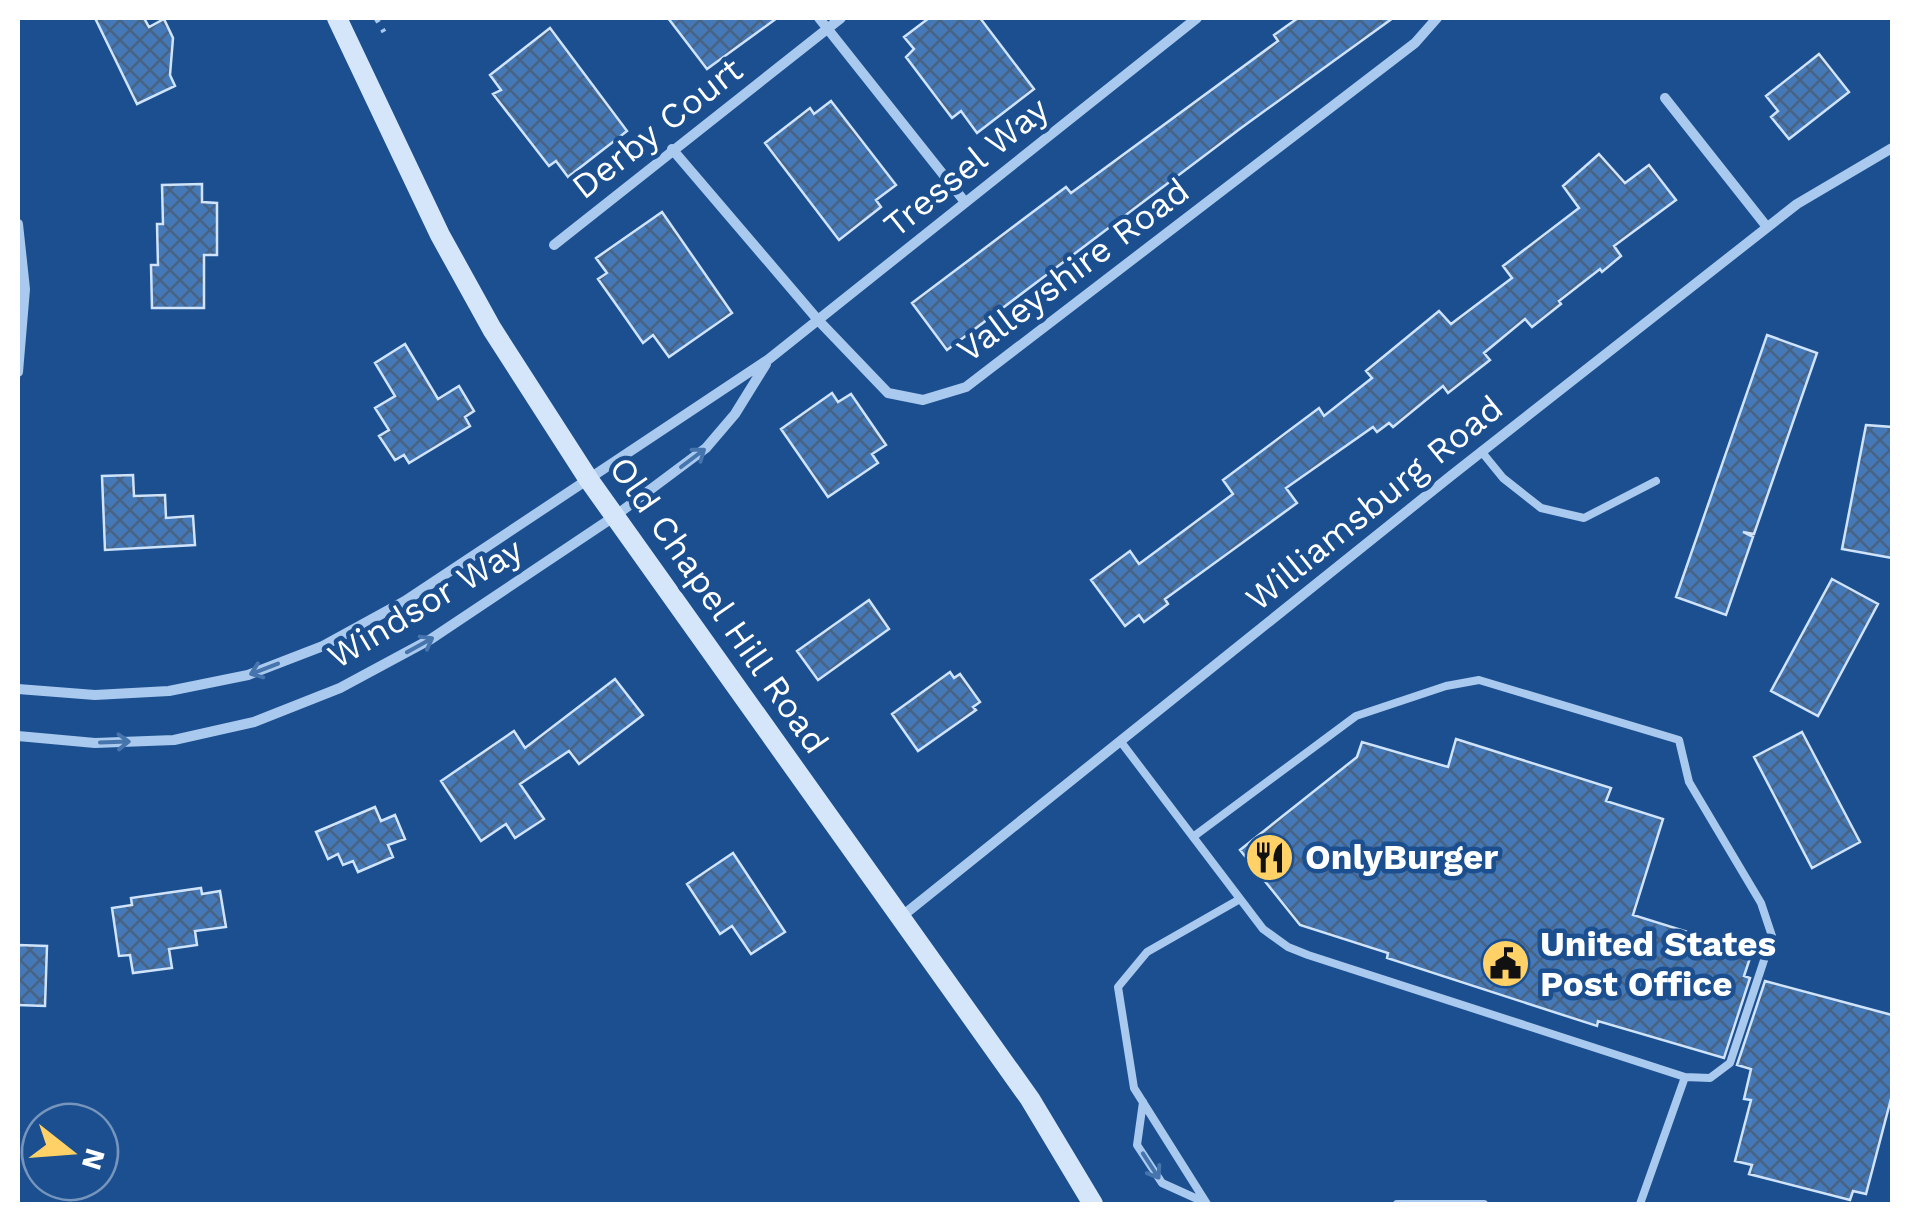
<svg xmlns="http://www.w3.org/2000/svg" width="1910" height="1222" viewBox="0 0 1910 1222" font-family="'Work Sans',sans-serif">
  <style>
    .building { fill: url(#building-cross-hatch); stroke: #cfe3fa; stroke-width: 2.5 }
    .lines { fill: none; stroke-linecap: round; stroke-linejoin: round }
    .path { stroke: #a9c9ee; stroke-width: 5; stroke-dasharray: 5 8; stroke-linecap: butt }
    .lane { stroke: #a9c9ee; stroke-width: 8 }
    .street { stroke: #a9c9ee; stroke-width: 10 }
    .secondary { stroke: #d6e6fa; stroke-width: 20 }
    .oneway { stroke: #4674ac }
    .labels { text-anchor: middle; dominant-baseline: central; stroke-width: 9; stroke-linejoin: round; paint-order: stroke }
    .street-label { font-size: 35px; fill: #fff; stroke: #1b4f8f }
    .poi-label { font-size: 35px; font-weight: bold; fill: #fff; stroke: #1b4f8f; text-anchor: start }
  </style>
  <defs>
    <pattern id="building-cross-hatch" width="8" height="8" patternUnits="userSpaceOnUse" patternTransform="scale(2.5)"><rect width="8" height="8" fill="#4478b7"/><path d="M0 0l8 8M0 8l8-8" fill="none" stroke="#486282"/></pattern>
  </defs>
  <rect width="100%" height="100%" fill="#1b4f8f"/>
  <!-- building -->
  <path class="building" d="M95,18H144L149,27L164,19L173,38L170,75L175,86L137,104Z
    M668,18H777L707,69Z
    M929,18H980L1034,89L977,133L961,111L952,118L906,57L914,49L904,37Z
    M1298,18H1393L1241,128L947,350L912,303L1066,187L1071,193L1278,41L1274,35Z
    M550,28L627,131L568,177L556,161L549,166L493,94L501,90L490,75Z
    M1819,54L1849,92L1789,139L1771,117L1778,111L1766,96Z
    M831,101L896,185L876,200L881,207L839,240L765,143L810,108L814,114Z
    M1599,154L1625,183L1649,165L1676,200L1614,246L1621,256L1602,272L1600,269L1559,301L1561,304L1532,327L1525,319L1484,353L1490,360L1448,393L1443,386L1393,427L1389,423L1377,432L1373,427L1286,488L1297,503L1165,599L1168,604L1144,622L1139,615L1125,626L1091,580L1130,551L1139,564L1233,494L1223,480L1319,408L1324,416L1372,378L1366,371L1439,311L1451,324L1512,278L1503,266L1579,208L1563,186Z
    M202,184V202L217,203V255H204V308H152L151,265H158L157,224H163L162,185Z
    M662,212L732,313L669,357L653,335L643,343L620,310L598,279L607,273L596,258Z
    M1767,335L1817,353L1754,534L1743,532L1753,537L1726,615L1676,597Z
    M405,344L438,399L459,386L474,411L465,417L470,426L409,463L404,455L395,460L379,436L389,430L375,408L395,396L375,363Z
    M832,393L838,402L851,394L886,445L872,454L878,463L828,497L781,429Z
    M1866,425L1892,427V558L1842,549Z
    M133,475L134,496L165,495L166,518L193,516L195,545L105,550L102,476Z
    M1832,579L1878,604L1818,716L1771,691Z
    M869,600L889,629L818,680L797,651Z
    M950,672L954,678L960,674L980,702L973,707L976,710L918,751L892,714Z
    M615,679L643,715L579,764L569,751L520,784L544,819L515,838L506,824L481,841L441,781L514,731L525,748Z
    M1802,732L1860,842L1812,868L1754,757Z
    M1456,739L1611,788L1606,801L1663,819L1633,915L1752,952L1744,976L1750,978L1724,1058L1598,1021L1597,1026L1387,958L1388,953L1300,925L1240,850L1357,757L1362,742L1448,767Z
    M375,807L381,821L395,815L405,839L388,845L393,857L358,872L353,861L343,865L338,854L328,859L316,832Z
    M733,853L785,932L751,954L732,926L720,934L687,884Z
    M201,888L202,894L220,891L226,927L195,931L197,945L169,949L172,968L133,973L130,955L119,956L112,908L132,905L131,898Z
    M18,945L47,946L45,1006L18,1005Z
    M1765,981L1892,1015V1095L1866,1194L1853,1191L1850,1200L1749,1174L1752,1165L1735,1161L1751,1100L1744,1099L1751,1069L1737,1065Z"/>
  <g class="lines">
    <!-- path -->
    <path class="path" d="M376,18L384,32"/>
    <!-- lane -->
    <path class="lane" d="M1481,451L1503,478L1541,508L1584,518L1656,481
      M1121,742L1263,929L1288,947L1308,955L1685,1077L1710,1078L1730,1063L1772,936L1761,903L1689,782L1679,740L1479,680L1446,686L1356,716L1193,837
      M1143,1102L1137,1145L1162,1183L1204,1202
      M1207,1204L1134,1088L1118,987L1147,952L1240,899
      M1397,1204H1484
      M1640,1204L1685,1077"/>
    <!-- street -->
    <path class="street" d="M819,18L965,202
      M1665,98L1767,227
      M672,149L818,320L888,393L923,400L966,387L1415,43L1437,18
      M18,224L25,289L18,372
      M554,245L841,18
      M18,689L95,695L169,691L248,675L323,646L405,601L769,359L1197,18
      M18,736L95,743L174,740L254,722L340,688L431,639L615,516L706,448L735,414L766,364
      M901,917L1452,475L1797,204L1892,148"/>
    <!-- secondary -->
    <path class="secondary" d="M337,18L440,235L492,329L589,480L1030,1099L1093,1204"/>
  </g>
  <!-- one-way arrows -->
  <defs><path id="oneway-shaft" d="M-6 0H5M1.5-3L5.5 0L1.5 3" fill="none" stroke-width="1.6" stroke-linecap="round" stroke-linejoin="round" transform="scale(2.5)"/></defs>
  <g class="oneway">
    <use href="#oneway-shaft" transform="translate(693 458) rotate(-37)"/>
    <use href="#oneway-shaft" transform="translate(420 645) rotate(-29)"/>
    <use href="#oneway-shaft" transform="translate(264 669) rotate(159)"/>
    <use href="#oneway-shaft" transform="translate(115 742) rotate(-2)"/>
    <use href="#oneway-shaft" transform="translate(1151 1166) rotate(57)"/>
  </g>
  <!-- icons -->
  <defs>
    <symbol id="restaurant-disc" viewBox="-11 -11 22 22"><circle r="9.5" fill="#ffd166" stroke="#1b4f8f"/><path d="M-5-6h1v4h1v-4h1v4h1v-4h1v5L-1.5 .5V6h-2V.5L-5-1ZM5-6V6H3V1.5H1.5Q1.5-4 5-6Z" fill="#111"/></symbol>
    <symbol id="civic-disc" viewBox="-11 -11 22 22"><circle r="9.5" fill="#ffd166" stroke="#1b4f8f"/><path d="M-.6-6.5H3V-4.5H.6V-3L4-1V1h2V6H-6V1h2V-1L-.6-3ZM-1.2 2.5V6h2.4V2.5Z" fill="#111"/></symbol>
  </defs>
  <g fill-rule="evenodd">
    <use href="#restaurant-disc" x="1242" y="830" width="55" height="55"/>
    <use href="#civic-disc" x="1478" y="936" width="55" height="55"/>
  </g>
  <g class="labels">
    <!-- street labels -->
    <g class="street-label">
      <text transform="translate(657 128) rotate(-38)">Derby Court</text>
      <text transform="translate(966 167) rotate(-39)">Tressel Way</text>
      <text transform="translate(1073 270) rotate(-37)">Valleyshire Road</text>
      <text transform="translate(1374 503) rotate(-39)">Williamsburg Road</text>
      <text transform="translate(425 603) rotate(-31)">Windsor Way</text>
      <text transform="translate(719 605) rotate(55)">Old Chapel Hill Road</text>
    </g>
    <!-- poi labels -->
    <g class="poi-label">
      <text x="1305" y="857">OnlyBurger</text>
      <text x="1540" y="944">United States<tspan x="1540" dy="40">Post Office</tspan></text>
    </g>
  </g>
  <!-- border -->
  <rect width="1910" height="1222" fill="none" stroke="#ffffff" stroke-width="40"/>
  <!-- north arrow -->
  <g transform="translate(70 1152) rotate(107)"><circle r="48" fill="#1b4f8f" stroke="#7695bc" stroke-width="2.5"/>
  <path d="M0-8L18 38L0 25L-18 38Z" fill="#ffd166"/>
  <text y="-15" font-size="28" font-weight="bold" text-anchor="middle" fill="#ffffff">N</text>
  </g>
</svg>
